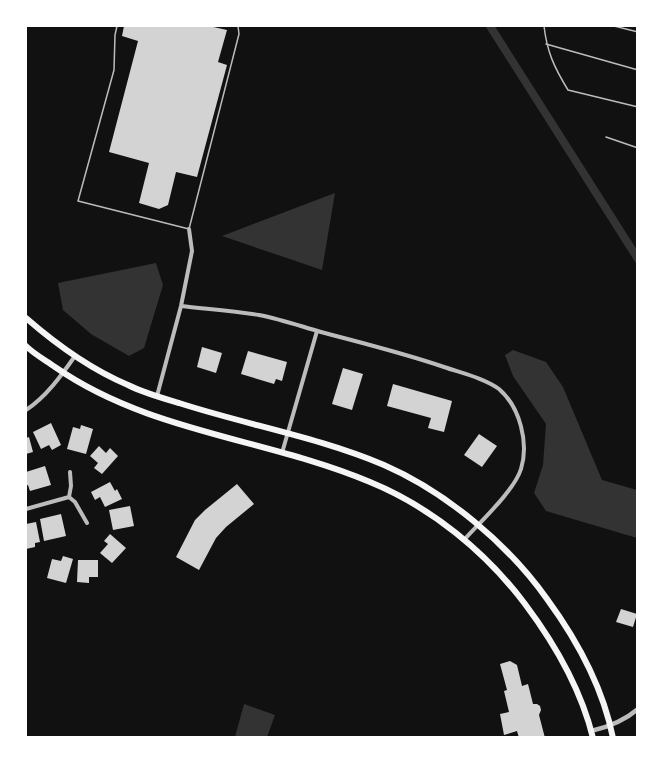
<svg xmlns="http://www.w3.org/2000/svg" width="663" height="763" viewBox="0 0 663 763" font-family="Ubuntu,sans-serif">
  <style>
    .water { fill: #333 }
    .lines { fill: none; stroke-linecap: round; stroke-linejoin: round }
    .canal { stroke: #333; stroke-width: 8 }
    .building { fill: #d3d3d3 }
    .service { stroke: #bcbcbc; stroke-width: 1.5 }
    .minor { stroke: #bcbcbc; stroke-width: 4 }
    .tertiary { stroke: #bcbcbc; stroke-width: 4.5 }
    .primary { stroke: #f5f5f5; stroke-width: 6 }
  </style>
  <rect width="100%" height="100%" fill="#111"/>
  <!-- water -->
  <path class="water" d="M335,193L322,270L222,236Z
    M156,263L163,285L144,348L129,356L91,334L63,310L58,283Z
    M513,350L546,362L563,387L602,480L637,490V538L546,511L534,493L543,465L546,424L513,376L505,355Z
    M244,704L275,715L267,737H235Z"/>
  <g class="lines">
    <!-- canal -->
    <path class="canal" d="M490,26L638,259"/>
  </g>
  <!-- building -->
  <path class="building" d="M124,26H209L227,30L218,62L227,65L197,177L176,172L168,205L159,209L139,203L149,163L109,152L138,41L122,36Z
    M202,347L222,353L216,373L197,367Z
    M248,351L287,362L282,381L276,379L274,384L241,374Z
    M343,368L363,374L352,410L332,404Z
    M393,384L452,401L444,432L428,428L431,418L387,406Z
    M51,423L61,445L52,450L49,445L41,449L33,432Z
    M81,425L93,429L86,454L67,449L73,427L80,429Z
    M479,434L497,446L482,467L464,455Z
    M29,437L33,452L26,454V438Z
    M99,446L106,453L110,448L118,456L102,474L94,468L98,463L90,456Z
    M45,466L51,485L30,491L28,485L26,486V472Z
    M110,482L115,491L117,489L122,499L105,507L100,497L95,500L91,492Z
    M237,484L254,504L226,527L216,538L199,570L176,557L195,520L205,510Z
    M130,506L134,526L113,530L109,510Z
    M61,514L66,536L44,541L40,519Z
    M36,522L40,542L35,543V547L26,549V524Z
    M110,534L126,548L112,563L100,553L108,544L104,541Z
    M63,556L73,559L66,583L47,578L52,559L61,561Z
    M78,560H98V577H89V583L77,582Z
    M621,609L637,614L633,627L616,622Z
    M510,661L517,665L522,686L528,684L533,704H537L540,706L541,710L539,715L545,738H519L517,731L504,735L500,714L509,712L504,691L507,690L500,664Z"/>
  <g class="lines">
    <!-- service -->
    <path class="service" d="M117,26L115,35L114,70L78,201L189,229L239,34L238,26
      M544,26C547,52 554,67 568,90L638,107
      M614,26L638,32
      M546,44L638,70
      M606,137L638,148"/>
    <!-- minor -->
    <path class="minor" d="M181,306C207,309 233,311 259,315C280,319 300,326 321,332C362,343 403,353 444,367C461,373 484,378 499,389C520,407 529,443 521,469C514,491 480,522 464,540
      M157,396L181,306L192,251L189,229
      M26,410C46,397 61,376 75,356
      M282,453L317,331
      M69,497L71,486L70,472
      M26,509L69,497L75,502L87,523"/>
    <!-- tertiary -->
    <path class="tertiary" d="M591,731C609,727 624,721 638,709"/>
    <!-- primary -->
    <path class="primary" d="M26,318C57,345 90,369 128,385C144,393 162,398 179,403C247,425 318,437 384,465C446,492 508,544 547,599C577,640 603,688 613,738
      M26,346C34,354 45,360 55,367C150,433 266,438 370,482C431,507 486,552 525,604C555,644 581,689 593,738"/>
  </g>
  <!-- border -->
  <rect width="663" height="763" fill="none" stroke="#ffffff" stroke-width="54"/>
</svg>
